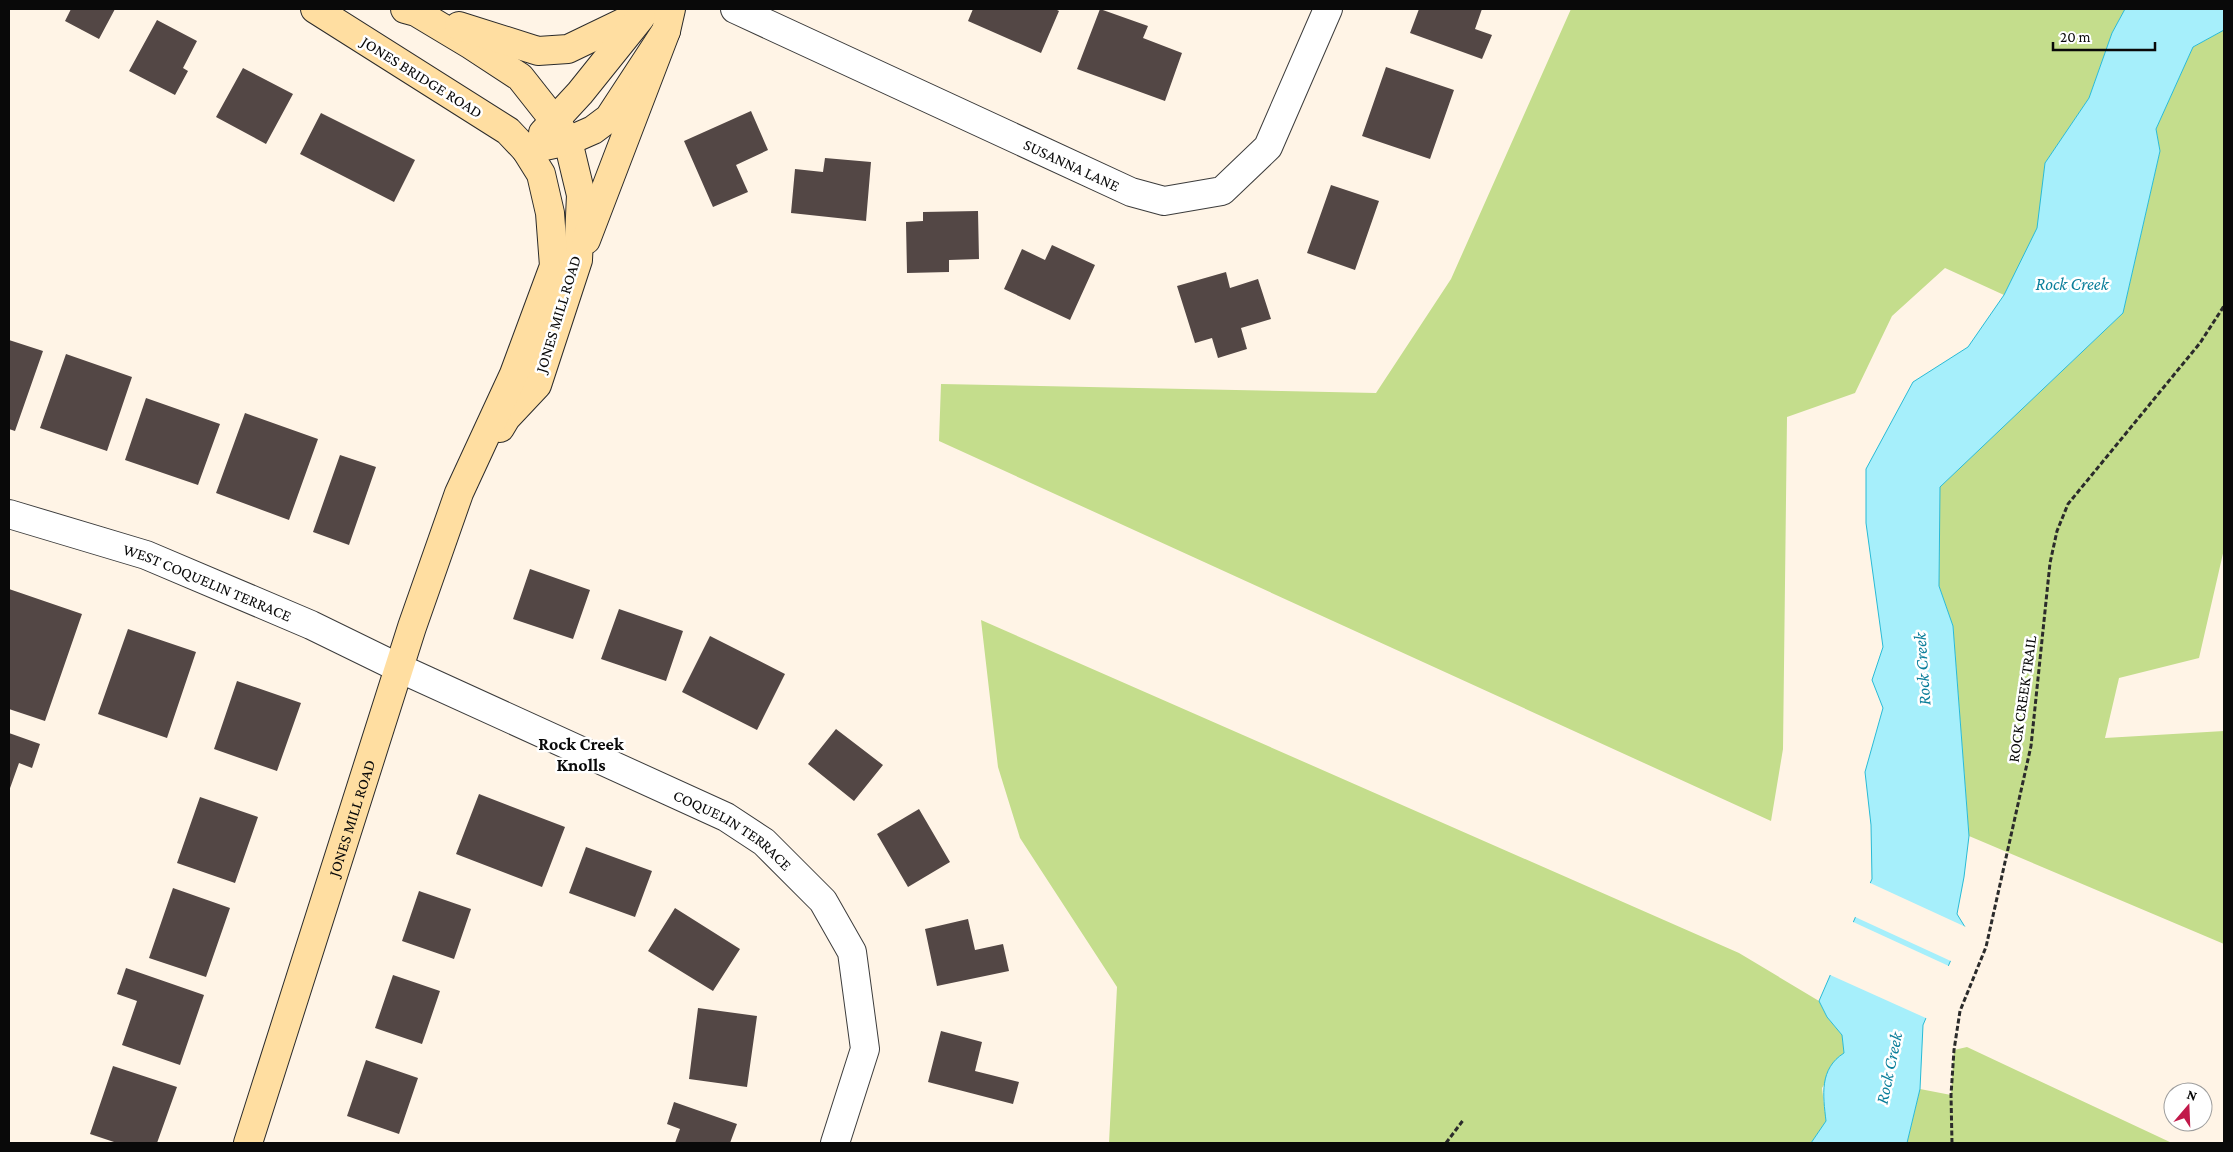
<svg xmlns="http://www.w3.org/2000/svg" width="2233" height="1152" viewBox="0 0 2233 1152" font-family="'Crimson Pro',serif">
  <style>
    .forest { fill: #c4dd8c }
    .water { fill: #a6effb; stroke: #29bbd6 }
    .pier { fill: #fff4e6 }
    .building { fill: #534745 }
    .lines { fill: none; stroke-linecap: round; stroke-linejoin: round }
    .street-casing { stroke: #3c3c3c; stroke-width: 30 }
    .secondary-casing { stroke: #2b2b2b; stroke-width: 30 }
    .path { stroke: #2b2b2b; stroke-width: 3; stroke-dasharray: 5 2.5; stroke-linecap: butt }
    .street { stroke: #fff; stroke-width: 28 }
    .secondary { stroke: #ffdea1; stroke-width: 28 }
    .labels { text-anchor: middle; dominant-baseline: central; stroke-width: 5; stroke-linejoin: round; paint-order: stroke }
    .street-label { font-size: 16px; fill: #090909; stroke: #fff }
    .water-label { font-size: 18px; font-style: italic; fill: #0c7f9b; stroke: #fff }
    .neighbourhood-label { font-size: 18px; font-weight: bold; fill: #090909; stroke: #fff }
  </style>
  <rect width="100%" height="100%" fill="#fff4e6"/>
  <!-- forest -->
  <path class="forest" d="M1571,9H2125L2112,33L2089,98L2045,163L2038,228L2004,295L1945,268L1892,316L1855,393L1787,417L1783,749L1771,821L939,441L941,384L1376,393L1451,279Z
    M2224,30V549L2199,658L2119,678L2105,738L2224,731V944L1969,836L1953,626L1939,586L1940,487L2123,313L2160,151L2156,129L2193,47Z
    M981,620L1739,953L1819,1001L1827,1017L1842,1035L1844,1053L1822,1088L1826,1121L1811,1143H1109L1117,987L1020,838L998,767Z
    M1967,1047L2172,1143H1907L1920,1089L1951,1095L1954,1050Z"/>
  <!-- water -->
  <path class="water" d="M2125,9H2224V30L2193,47L2156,129L2160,151L2123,313L1940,487L1939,586L1953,626L1969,836L1964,877L1957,914L1965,927L1923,1025L1920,1089L1907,1143H1811L1826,1121C1823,1095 1819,1069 1844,1053L1842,1035L1827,1017L1819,1001L1872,879L1871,825L1865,772L1883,708L1872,680L1883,647L1866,523V469L1913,382L1968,347L2004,295L2037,228L2045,163L2089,98L2112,33Z"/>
  <!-- pier -->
  <path class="pier" d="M1868,882L1968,928L1953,962L1853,916Z
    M1851,921L1951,967L1928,1019L1828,974Z"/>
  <!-- building -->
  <path class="building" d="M71,9H115L99,39L65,21Z
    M973,9H1055L1059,11L1041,53L968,21Z
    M1100,9L1148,26L1143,38L1182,53L1165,101L1077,69Z
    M1419,9H1482L1475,29L1492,35L1482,59L1410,33Z
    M157,20L197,41L183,68L188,71L175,95L129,71Z
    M1386,67L1454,90L1430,159L1362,136Z
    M243,68L293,94L266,144L216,117Z
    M751,111L768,150L736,165L748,192L713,207L684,141Z
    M321,113L415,160L394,202L300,154Z
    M825,158L871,162L866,221L791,213L795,169L823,172Z
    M1331,185L1379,201L1355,270L1307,253Z
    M978,211L979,259L949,260V272L907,273L906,222L923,221V212Z
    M1052,245L1095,265L1070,320L1004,289L1022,249L1045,260Z
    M1226,272L1230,288L1258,279L1271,319L1241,328L1247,349L1218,358L1212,338L1195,343L1177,286Z
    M9,340L43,351L15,431L9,429Z
    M66,354L132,377L107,451L40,428Z
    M146,398L220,424L198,485L125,460Z
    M245,413L318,439L289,520L216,493Z
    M340,455L376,467L349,545L313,532Z
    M530,569L590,590L573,639L513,619Z
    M9,589L82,614L45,721L9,709Z
    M619,609L683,631L666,681L601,659Z
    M128,629L196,652L167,738L98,714Z
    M710,636L785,674L757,730L682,692Z
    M237,681L301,703L277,771L214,749Z
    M836,729L883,765L854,801L808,764Z
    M9,733L40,744L32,768L19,763L9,791Z
    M479,794L565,827L542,887L456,854Z
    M200,797L258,817L235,883L177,863Z
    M919,809L950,862L908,887L877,834Z
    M586,847L652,871L635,917L569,893Z
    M173,888L230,908L206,977L149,958Z
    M419,891L471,909L454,959L402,941Z
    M675,908L740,949L713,991L648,951Z
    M968,919L975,950L1003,944L1009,971L937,986L925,929Z
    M126,968L204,995L180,1065L122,1045L137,1001L117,994Z
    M393,975L440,991L422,1044L375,1028Z
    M698,1008L757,1016L747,1087L689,1079Z
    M941,1031L982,1042L975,1071L1019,1082L1013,1104L928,1082Z
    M366,1060L418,1078L399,1134L347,1116Z
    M113,1066L177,1087L157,1143H117L90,1134Z
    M674,1102L737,1124L730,1143H675L680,1129L667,1124Z"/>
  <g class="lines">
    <defs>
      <g id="street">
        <path id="s1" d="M735,9L1131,192L1164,201L1222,191L1268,147L1328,9"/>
        <path id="s2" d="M9,514L146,555L311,625L399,668L726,817L764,842L823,901L852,952L865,1049L835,1143"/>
      </g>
      <g id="secondary">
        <path d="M405,9L416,12L471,45L520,77L561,129L568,141L581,195L578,260L537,385L506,418L500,428"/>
        <path d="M459,26L538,51L568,49L645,12"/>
        <path d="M543,133L580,93L641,17"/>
        <path d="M526,150L568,141L593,130L609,118L666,31L671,9"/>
        <path d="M586,240L666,31"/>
        <path id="s3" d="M248,1143L412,627L459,493L514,374L554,266L550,213L541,174L526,150L508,131L315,9"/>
      </g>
    </defs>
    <!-- street casing -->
    <use href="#street" class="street-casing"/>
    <!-- secondary casing -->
    <use href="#secondary" class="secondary-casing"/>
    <!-- path -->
    <path class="path" d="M1446,1143L1464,1119
      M1952,1143L1951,1095L1954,1050L1960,1011L1986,947L2031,746L2050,563L2057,531L2068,504L2200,343L2224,306"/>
    <!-- street -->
    <use href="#street" class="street"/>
    <!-- secondary -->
    <use href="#secondary" class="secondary"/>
  </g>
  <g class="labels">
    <!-- street labels -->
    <g class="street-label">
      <text transform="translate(422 77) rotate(32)">JONES BRIDGE ROAD</text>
      <text stroke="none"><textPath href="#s1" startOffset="371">SUSANNA LANE</textPath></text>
      <text transform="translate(558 314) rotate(-73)">JONES MILL ROAD</text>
      <text stroke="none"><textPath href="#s2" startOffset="210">WEST COQUELIN TERRACE</textPath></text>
      <text transform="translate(2022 699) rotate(-82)">ROCK CREEK TRAIL</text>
      <text stroke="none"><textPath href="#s3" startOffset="341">JONES MILL ROAD</textPath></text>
      <text stroke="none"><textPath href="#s2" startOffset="792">COQUELIN TERRACE</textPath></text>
    </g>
    <!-- water labels -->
    <g class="water-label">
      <text x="2072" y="284">Rock Creek</text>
      <text transform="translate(1922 669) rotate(-94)">Rock Creek</text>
      <text transform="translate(1889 1068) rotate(-78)">Rock Creek</text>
    </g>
    <!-- neighbourhood labels -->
    <g class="neighbourhood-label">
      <text x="581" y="744">Rock Creek<tspan x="581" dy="21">Knolls</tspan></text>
    </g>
  </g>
  <!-- border -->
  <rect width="2233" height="1152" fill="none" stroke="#090909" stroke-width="20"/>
  <!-- north arrow -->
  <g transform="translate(2188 1107) rotate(19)"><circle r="24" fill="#ffffff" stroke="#9d9d9d"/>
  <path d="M0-4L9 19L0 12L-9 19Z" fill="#c1194a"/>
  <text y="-8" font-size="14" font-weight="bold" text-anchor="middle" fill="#090909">N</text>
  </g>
  <!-- scale -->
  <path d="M2053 42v8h102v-8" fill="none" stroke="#090909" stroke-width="2.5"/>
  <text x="2060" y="42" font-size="15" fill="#090909" stroke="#ffffff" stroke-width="4" paint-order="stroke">20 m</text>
</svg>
